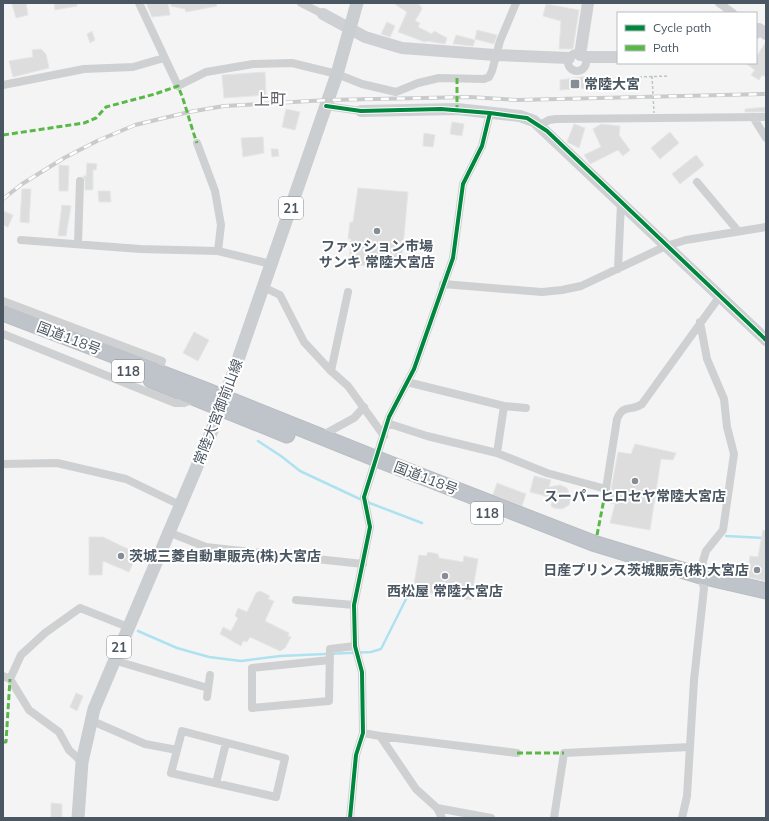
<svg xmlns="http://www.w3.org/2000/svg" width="769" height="821" viewBox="0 0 769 821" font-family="Mulish,'Noto Sans JP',sans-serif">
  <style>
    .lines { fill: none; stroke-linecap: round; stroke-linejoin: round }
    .stream { stroke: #aee2f0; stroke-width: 2.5 }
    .building { fill: #ddddde; stroke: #e5e6e7 }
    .highway-casing { stroke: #b9bec3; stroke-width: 17 }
    .path { stroke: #bcc7c4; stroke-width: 1.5; stroke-dasharray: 3 2; stroke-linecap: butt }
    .street { stroke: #ced0d2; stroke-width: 8 }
    .secondary { stroke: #ced0d4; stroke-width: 12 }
    .primary { stroke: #caced1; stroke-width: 13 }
    .highway { stroke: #bec4c9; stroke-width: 15 }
    .rail-casing { stroke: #c9cacc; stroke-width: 4 }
    .rail { stroke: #fff; stroke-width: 2.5; stroke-dasharray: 8; stroke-linecap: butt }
    .path-bridge { stroke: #bcc7c4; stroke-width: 1.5; stroke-dasharray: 3 2; stroke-linecap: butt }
    .quiet { stroke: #58b947; stroke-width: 3; stroke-dasharray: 6 3; stroke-linecap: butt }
    .cycleway-casing { stroke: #fff; stroke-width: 6 }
    .cycleway { stroke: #00873e; stroke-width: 4 }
    .poi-dot { fill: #868d94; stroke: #fff; stroke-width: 1.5 }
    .labels { text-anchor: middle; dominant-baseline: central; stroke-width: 4; stroke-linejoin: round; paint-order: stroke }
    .shield { fill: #fff; stroke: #808990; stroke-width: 1 }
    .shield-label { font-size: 13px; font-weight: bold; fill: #4a5661 }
    .poi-label { font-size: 14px; font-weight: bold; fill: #4a5661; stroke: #fff }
    .street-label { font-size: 14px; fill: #4a5661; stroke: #fff }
    .quarter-label { font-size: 16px; fill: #5f6368; stroke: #fff }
  </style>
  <rect width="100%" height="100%" fill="#f4f4f4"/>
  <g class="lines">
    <!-- stream -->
    <path class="stream" d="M258,441L281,456L300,471L362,500
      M367,502L422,523
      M726,536L766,538
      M138,631L177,648L209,657L241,661L280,656L371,652L381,649L407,597"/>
  </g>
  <!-- building -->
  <path class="building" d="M19,3H26L28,15L16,18L12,4Z
    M54,3H77V6L55,10Z
    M146,3H168L170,15L152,17Z
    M171,3H216L217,6L186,12L185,9L171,6Z
    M393,3H416L420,5L422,9L415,21L420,23L418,27L432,34L434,31L447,38L445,44L427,41L425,42L398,32L407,12Z
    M546,4L579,10L573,49H559L561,21L543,16Z
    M387,22L395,26L390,37L381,34Z
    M477,30L497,35L494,44L475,39Z
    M92,31L95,40L90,43L87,34Z
    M456,35L475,40L473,46L453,44Z
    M766,42V77L762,75L759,80L751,75L755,70L745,63H756V57Z
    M41,49L46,54L49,68L13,77L9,61L33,57L32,50Z
    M265,72L266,95L224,98L222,75Z
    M588,76L589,88L560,90V80Z
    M766,107V112H745V109Z
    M286,109L300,112L295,130L282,127Z
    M452,122L464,124L462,136L450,134Z
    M574,124L585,128L579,148L567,142Z
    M601,124L620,126L619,135L630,150L623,156L618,150L590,164L584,155L601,147L593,129Z
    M670,132L679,143L660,159L651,148Z
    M424,133L435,135L433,147L423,146Z
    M263,137L264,153L243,157L241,138Z
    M271,149H278L279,156L272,157Z
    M696,155L704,165L680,184L672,174Z
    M87,163L97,164L96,170H93V190H85V181L83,176H86Z
    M59,165L69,166L68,191H59Z
    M358,188L408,192L401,269L349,264L351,239H348L350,222H353Z
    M22,189H31L29,223L20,222Z
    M98,191H110L111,202H99Z
    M62,205L71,206L66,236H58Z
    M3,211L13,215L8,227L3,225Z
    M194,332L209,340L198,361L183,353Z
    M635,444L676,453L673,460L661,459L650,530L610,523L615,504L607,502L611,490L618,452L631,454Z
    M534,476L551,480L549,487L560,485L567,488L571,498L569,505L562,509L554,508L551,506L553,498L530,492Z
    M497,483L526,494L522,506L493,495Z
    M763,530L766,531V581L747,577L750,556L758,557Z
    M89,537H103L132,551L130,554L136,557L129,572L103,561L102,575H89Z
    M428,552L438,554L439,558L463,562L464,556L478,559L471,600L413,590L419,555L426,556Z
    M260,591L270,596L268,599L274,601L265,621L289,633L288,636L291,637L285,648L280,651L250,637L247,642L243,641L241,646L220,634L223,627L231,631L238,618L235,616L238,608L247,612L256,593Z
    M76,693L83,696L77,711L70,707Z
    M51,803L62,804V818H51Z"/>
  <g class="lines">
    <defs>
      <path id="highway" d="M3,313L205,390L377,459L593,543L701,576L766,591
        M151,380L287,435"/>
    </defs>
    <!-- highway casing -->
    <use href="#highway" class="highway-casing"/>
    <!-- path -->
    <path class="path" d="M639,77L668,76"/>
    <!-- street -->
    <path class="street" d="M139,3L178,86L206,72L253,64L292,63L337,74L362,84L396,92L418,83L439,78L484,79L489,77L492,71L500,41L516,3
      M301,3L323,14
      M719,3L733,13
      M568 62a9 9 0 1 1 18 0a9 9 0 1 1-18 0Z
      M3,85L84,69L133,67L164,58
      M326,106L361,111
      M753,117L766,138
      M540,125L549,120L556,119L766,117
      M197,143L215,191L221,225L218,251
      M697,182L738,231
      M21,240L140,249L218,251L271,264
      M78,244L80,181
      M618,269L621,203
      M443,284L542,292L562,290L581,286L666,246L686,240L766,227
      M263,287L280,295L304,342L331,371L348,386L384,436
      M3,301L162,361L158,372
      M3,334L175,403H184L195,399
      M331,371L348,292
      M407,382L504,406L526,408
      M387,423L427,436L497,453L547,473L606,489L617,419C624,403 631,412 642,404L720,296
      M321,436L354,418L364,407
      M497,453L504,406
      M3,464L57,463L126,479L180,505
      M168,532L206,547L363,564
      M296,600L354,605
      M113,660L208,688
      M330,660L252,668V708L329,701L330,649L355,646
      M3,676L10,679L29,710L59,732L69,750L82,762
      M10,679L21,655L45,633L80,608L128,627
      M207,697L210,675
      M90,720L145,744L177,750
      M182,731L285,758L276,797L171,773Z
      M363,733L380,736L416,789L437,808L442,818
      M380,736L517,753
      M216,783L226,743
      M437,808L491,818
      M350,818L356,755L363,733L362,672L355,646L354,605L370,527L364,497L389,417L414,369L453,258L463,184L482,146L490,113
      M554,818L564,753L690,747
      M682,818L687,796L694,680L704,588L701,576L703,561L706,551L723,530L734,454L727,427L724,399L707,359L700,322"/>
    <!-- secondary -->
    <path class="secondary" d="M323,14L365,37L402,48L495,55L569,58
      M756,33L759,29L766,34
      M580,55L588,3
      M586,57H618
      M361,111L457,109L520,116L534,121L766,340"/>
    <!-- primary -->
    <path class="primary" d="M78,818L82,762L94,709L209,438L233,374L337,74L357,3"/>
    <!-- highway -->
    <use href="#highway" class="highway"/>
    <defs>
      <path id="rail" d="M3,199L22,184L64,158L97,141L135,125L189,112L224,106L328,100L470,97L517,100L766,94"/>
    </defs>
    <!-- rail casing -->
    <use href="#rail" class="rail-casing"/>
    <!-- rail -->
    <use href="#rail" class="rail"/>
    <!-- path-bridge -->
    <path class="path-bridge" d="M652,76L654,113"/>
    <!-- quiet -->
    <path class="quiet" d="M457,78V109
      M3,135L84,123L96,118L106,107L155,94L178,86C186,105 190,124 197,143
      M597,535L606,489
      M3,742H6L10,679
      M517,753H564"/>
    <defs>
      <path id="cycleway" d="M326,106L361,111L441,109L490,113L527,118L547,131L766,340
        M350,818L356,755L363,733L362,672L355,646L354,605L370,527L364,497L389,417L414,369L453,258L463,184L482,146L490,113"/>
    </defs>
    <!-- cycleway casing -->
    <use href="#cycleway" class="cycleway-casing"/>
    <!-- cycleway -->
    <use href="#cycleway" class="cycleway"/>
  </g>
  <!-- markers -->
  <g class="poi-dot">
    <rect x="570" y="79" width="10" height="10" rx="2"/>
    <circle cx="377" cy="231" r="4"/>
    <circle cx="635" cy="481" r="4"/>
    <circle cx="121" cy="556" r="4"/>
    <circle cx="757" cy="570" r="4"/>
    <circle cx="445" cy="576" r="4"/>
  </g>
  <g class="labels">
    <!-- shield labels -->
    <g class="shield">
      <rect x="279" y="197" width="24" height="22" rx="3"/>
      <rect x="112" y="360" width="32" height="22" rx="3"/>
      <rect x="471" y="502" width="32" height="22" rx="3"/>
      <rect x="107" y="636" width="24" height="22" rx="3"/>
    </g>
    <g class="shield-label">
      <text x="291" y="208">21</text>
      <text x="128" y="371">118</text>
      <text x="487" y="513">118</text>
      <text x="119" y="647">21</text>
    </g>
    <!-- poi labels -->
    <g class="poi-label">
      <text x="584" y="84" text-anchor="start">常陸大宮</text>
      <text x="377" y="246">ファッション市場<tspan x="377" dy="16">サンキ 常陸大宮店</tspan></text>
      <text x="635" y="496">スーパーヒロセヤ常陸大宮店</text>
      <text x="129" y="556" text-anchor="start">茨城三菱自動車販売(株)大宮店</text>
      <text x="749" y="570" text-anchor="end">日産プリンス茨城販売(株)大宮店</text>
      <text x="445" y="591">西松屋 常陸大宮店</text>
    </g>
    <!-- street labels -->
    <g class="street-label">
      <text transform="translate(69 338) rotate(21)">国道118号</text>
      <text transform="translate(218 412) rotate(-69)">常陸大宮御前山線</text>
      <text transform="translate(426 478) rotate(21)">国道118号</text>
    </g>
    <!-- quarter labels -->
    <g class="quarter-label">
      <text x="270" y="99">上町</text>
    </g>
  </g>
  <!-- border -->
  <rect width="769" height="821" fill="none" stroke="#4a5661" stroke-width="8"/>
  <!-- legend -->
  <rect x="617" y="12" width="140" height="52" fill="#ffffff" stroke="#b7bbc0"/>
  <rect x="625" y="25" width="20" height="6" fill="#00873e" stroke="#b7bbc0"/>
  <text x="653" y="32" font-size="12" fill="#4a5661">Cycle path</text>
  <rect x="625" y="45" width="20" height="6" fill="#58b947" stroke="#b7bbc0"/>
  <text x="653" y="52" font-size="12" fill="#4a5661">Path</text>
</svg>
